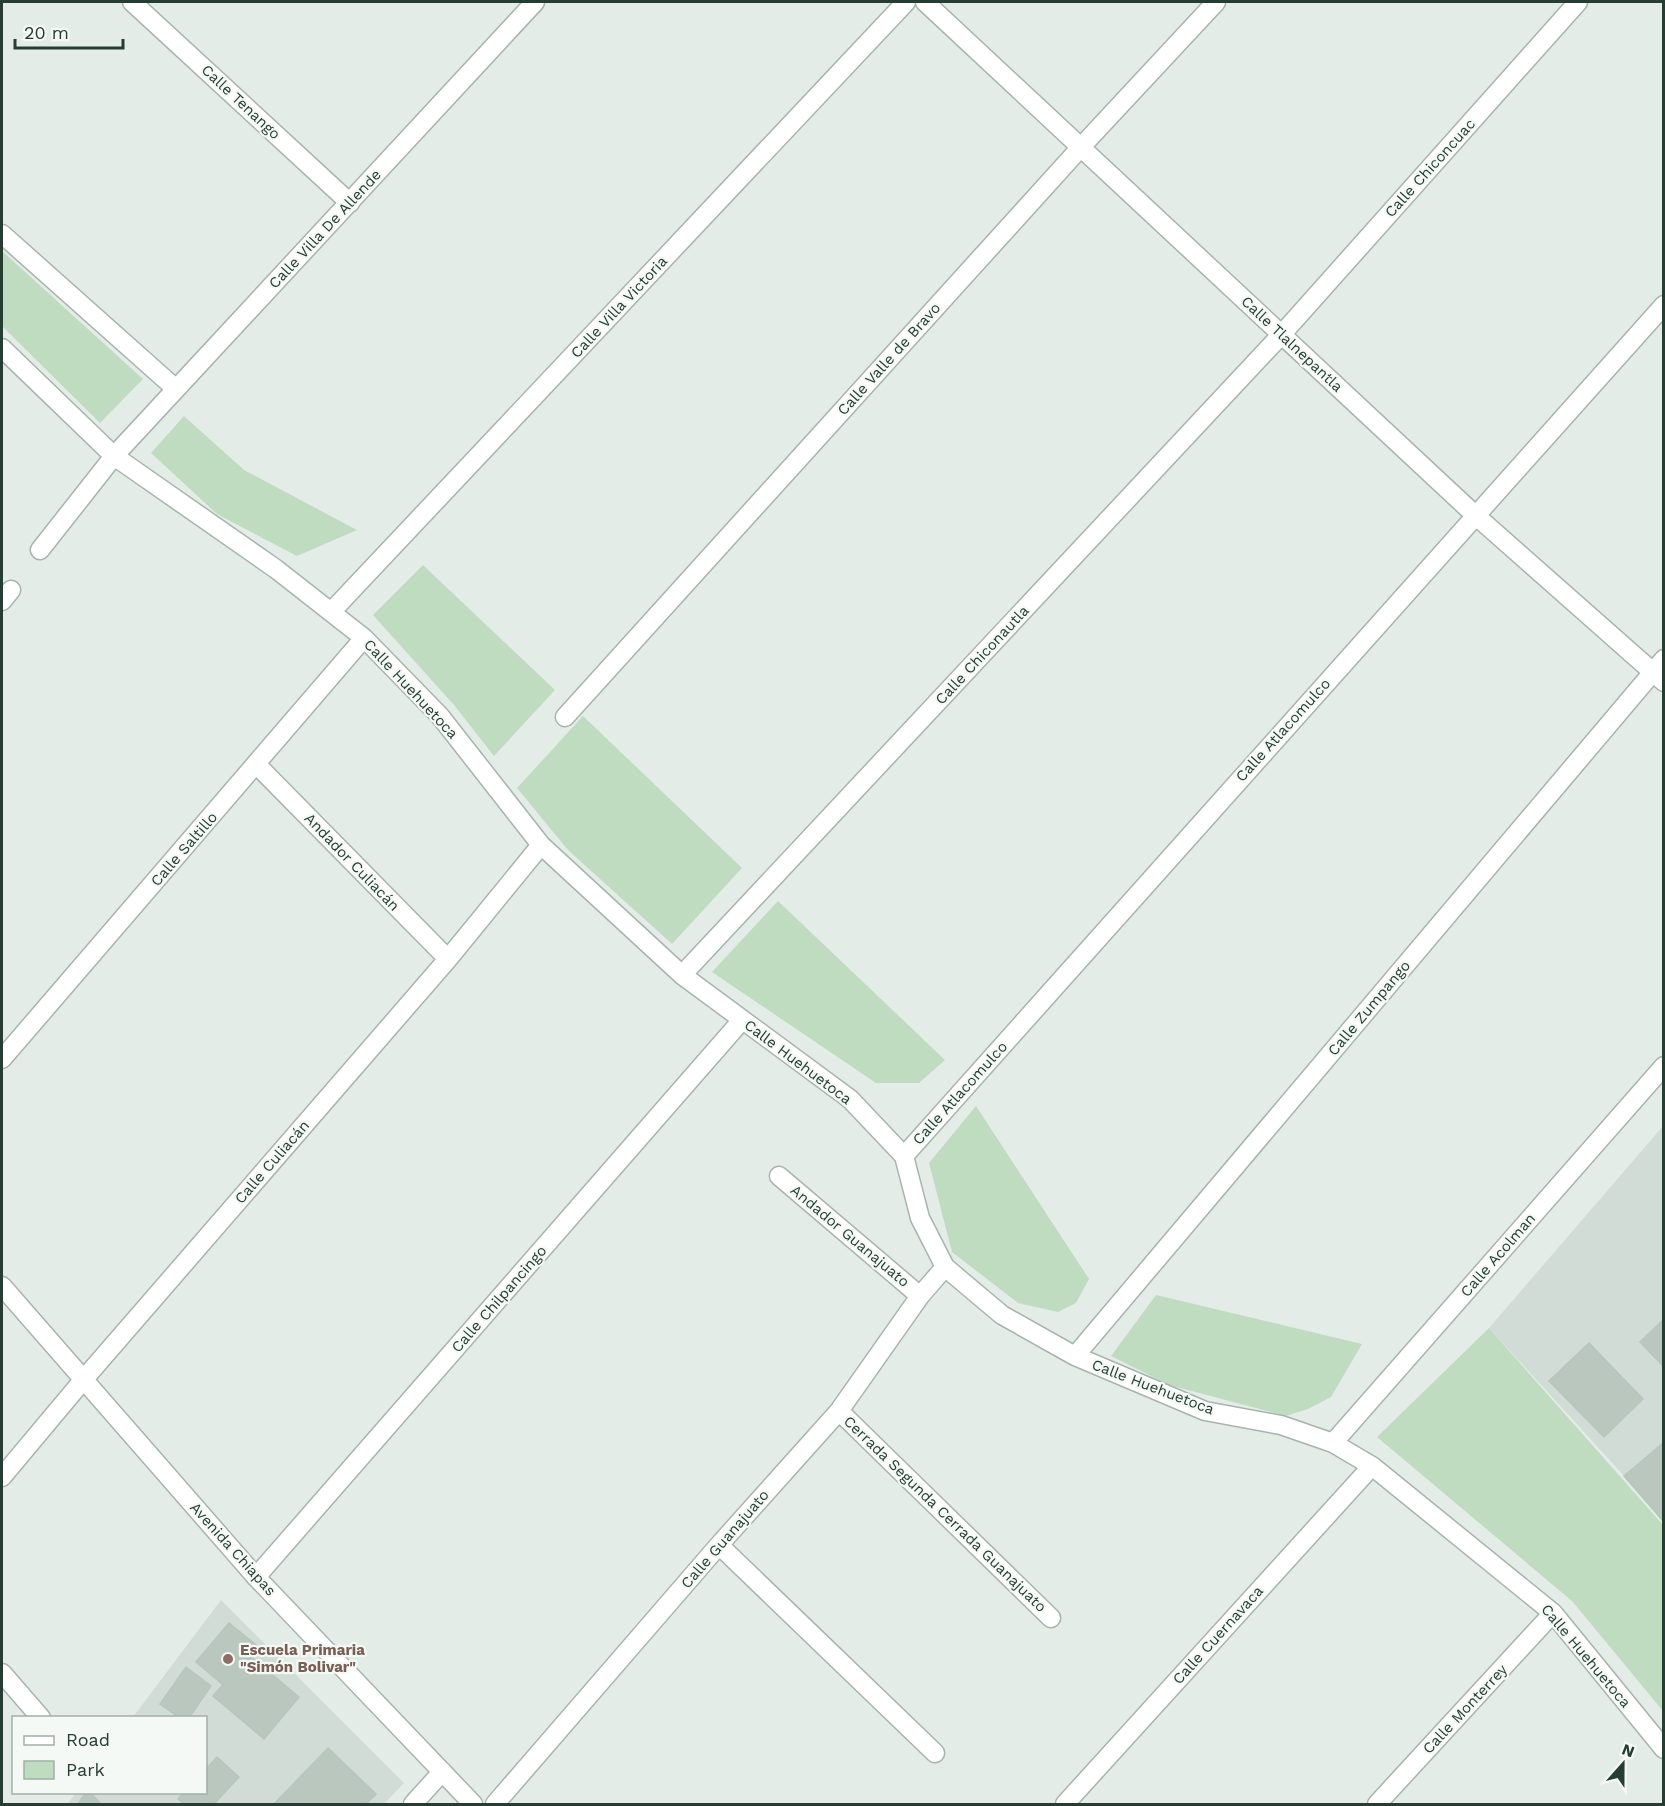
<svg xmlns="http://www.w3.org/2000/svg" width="1665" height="1806" viewBox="0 0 1665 1806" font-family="'Work Sans',sans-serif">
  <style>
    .built { fill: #d2dcd6 }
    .green { fill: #bfdcc1 }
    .building { fill: #bac7bf; stroke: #b7c6bd; stroke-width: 1.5 }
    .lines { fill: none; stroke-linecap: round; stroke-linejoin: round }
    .minor-casing { stroke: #a7b4ad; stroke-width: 21 }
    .tertiary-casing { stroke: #a7b4ad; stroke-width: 21 }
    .minor { stroke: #fff; stroke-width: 18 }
    .tertiary { stroke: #fff; stroke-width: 18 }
    .education-dot { fill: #8d6e63; stroke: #f5f9f6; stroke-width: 2 }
    .labels { text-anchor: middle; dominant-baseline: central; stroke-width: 4.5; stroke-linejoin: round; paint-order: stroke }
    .street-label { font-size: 15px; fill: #253d32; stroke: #f5f9f6 }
    .education-label { font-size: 15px; font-weight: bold; fill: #785e54; stroke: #f5f9f6; text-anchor: start }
  </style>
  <rect width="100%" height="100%" fill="#e4ece7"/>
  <!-- built -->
  <path class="built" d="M1663,1126V1522L1624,1476L1489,1328Z
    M221,1600L404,1783L384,1804H67L76,1793L206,1792V1718L133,1717Z"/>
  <!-- green -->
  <path class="green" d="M2,251L143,379L100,423L2,326Z
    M184,416L244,470L357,530L297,556L217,514L151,453Z
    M423,565L555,690L494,756L454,705L373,615Z
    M583,716L742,868L672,944L568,850L517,788Z
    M778,901L945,1060L919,1083H876L712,972Z
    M976,1106L1089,1279L1076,1303L1058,1312L1018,1303L952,1252L929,1163Z
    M1156,1295L1362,1344L1331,1397L1308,1409L1286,1416L1169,1385L1111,1356Z
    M1489,1328L1663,1525V1711L1572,1601L1377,1437Z"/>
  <!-- building -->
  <path class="building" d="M1664,1319V1367L1640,1342Z
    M1589,1343L1643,1399L1604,1437L1549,1381Z
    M1664,1442V1522L1624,1476Z
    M229,1623L256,1645L223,1685L196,1662Z
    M249,1655L299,1697L264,1739L213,1696Z
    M186,1667L211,1686L189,1718H180L160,1704Z
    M328,1748L376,1794L366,1804H274Z
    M217,1757L239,1777L214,1804H184L178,1799L184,1792H206V1769Z
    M86,1792H90L101,1804H78Z"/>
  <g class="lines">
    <defs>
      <path id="minor" d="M132,2L350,203
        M925,2L1475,515L1664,682
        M2,234L176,389
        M2,348L114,456L276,569L364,638L440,716L541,845L682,975L850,1099L904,1156L920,1218L945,1267L1002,1315L1075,1356L1205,1411L1281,1425L1333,1443L1372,1466L1553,1613L1664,1749
        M40,550L114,456L535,2
        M2,601L11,590
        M331,612L906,2
        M565,717L1081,147L1216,2
        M257,765L448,959
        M682,975L1282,334L1578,2
        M2,1059L364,638
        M904,1156L1664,305
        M779,1176L920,1296
        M1075,1356L1664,659
        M84,1379L448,959L541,845
        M839,1411L1051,1618
        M1333,1443L1664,1066
        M719,1545L935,1753
        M256,1577L742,1020
        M2,1673L41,1718
        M413,1804L442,1772
        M495,1804L719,1545L839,1411L920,1296L945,1267
        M1065,1804L1372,1466
        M1377,1804L1553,1613"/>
      <path id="tertiary" d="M2,1286L256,1577L473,1804
        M2,1477L84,1379"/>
    </defs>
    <!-- minor casing -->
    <use href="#minor" class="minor-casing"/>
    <!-- tertiary casing -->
    <use href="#tertiary" class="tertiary-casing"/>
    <!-- minor -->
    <use href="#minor" class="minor"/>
    <!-- tertiary -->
    <use href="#tertiary" class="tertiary"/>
  </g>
  <!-- markers -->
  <circle class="education-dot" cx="228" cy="1659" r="6"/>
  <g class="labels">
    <!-- street labels -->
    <g class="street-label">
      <text transform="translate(241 102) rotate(43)">Calle Tenango</text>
      <text transform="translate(1430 168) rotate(-48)">Calle Chiconcuac</text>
      <text transform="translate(325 229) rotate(-47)">Calle Villa De Allende</text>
      <text transform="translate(619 307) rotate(-47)">Calle Villa Victoria</text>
      <text transform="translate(1292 344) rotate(43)">Calle Tlalnepantla</text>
      <text transform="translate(889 359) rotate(-48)">Calle Valle de Bravo</text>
      <text transform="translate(982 655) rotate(-47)">Calle Chiconautla</text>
      <text transform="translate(411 689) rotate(47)">Calle Huehuetoca</text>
      <text transform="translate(1283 730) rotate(-48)">Calle Atlacomulco</text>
      <text transform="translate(184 849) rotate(-49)">Calle Saltillo</text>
      <text transform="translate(352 862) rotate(46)">Andador Culiacán</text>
      <text transform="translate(1369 1008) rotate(-50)">Calle Zumpango</text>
      <text transform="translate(798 1062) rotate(37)">Calle Huehuetoca</text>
      <text transform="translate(960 1093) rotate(-48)">Calle Atlacomulco</text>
      <text transform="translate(272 1162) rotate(-49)">Calle Culiacán</text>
      <text transform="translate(850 1236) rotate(40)">Andador Guanajuato</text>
      <text transform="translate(1498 1255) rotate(-49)">Calle Acolman</text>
      <text transform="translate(499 1299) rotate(-49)">Calle Chilpancingo</text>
      <text transform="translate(1153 1387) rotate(21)">Calle Huehuetoca</text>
      <text transform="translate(945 1514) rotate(44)">Cerrada Segunda Cerrada Guanajuato</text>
      <text transform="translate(725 1539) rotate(-49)">Calle Guanajuato</text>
      <text transform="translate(233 1549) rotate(48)">Avenida Chiapas</text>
      <text transform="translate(1218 1635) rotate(-48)">Calle Cuernavaca</text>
      <text transform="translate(1586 1656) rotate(50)">Calle Huehuetoca</text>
      <text transform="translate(1465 1709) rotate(-47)">Calle Monterrey</text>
    </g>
    <!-- education labels -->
    <g class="education-label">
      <text x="240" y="1650">Escuela Primaria<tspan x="240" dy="17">"Simón Bolivar"</tspan></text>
    </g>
  </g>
  <!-- border -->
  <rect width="1665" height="1806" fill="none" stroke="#253d32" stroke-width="6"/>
  <!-- legend -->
  <rect x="12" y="1716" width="195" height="78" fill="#f5f9f6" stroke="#a2aea8" stroke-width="1.5"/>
  <rect x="24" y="1736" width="30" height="9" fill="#ffffff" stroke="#a2aea8" stroke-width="1.5"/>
  <text x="66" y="1746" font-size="18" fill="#253d32">Road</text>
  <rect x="24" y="1761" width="30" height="18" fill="#bfdcc1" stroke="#a2aea8" stroke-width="1.5"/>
  <text x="66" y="1776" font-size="18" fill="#253d32">Park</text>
  <!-- north arrow -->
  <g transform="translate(1623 1764) rotate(21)" stroke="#f5f9f6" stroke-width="4.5" paint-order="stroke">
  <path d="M0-4.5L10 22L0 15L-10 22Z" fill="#253d32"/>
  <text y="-9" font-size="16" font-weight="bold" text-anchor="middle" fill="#253d32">N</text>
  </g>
  <!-- scale -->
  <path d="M15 39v9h108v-9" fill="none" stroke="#253d32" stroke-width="3"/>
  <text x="24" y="39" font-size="18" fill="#253d32" stroke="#f5f9f6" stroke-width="4.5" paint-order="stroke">20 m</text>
</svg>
